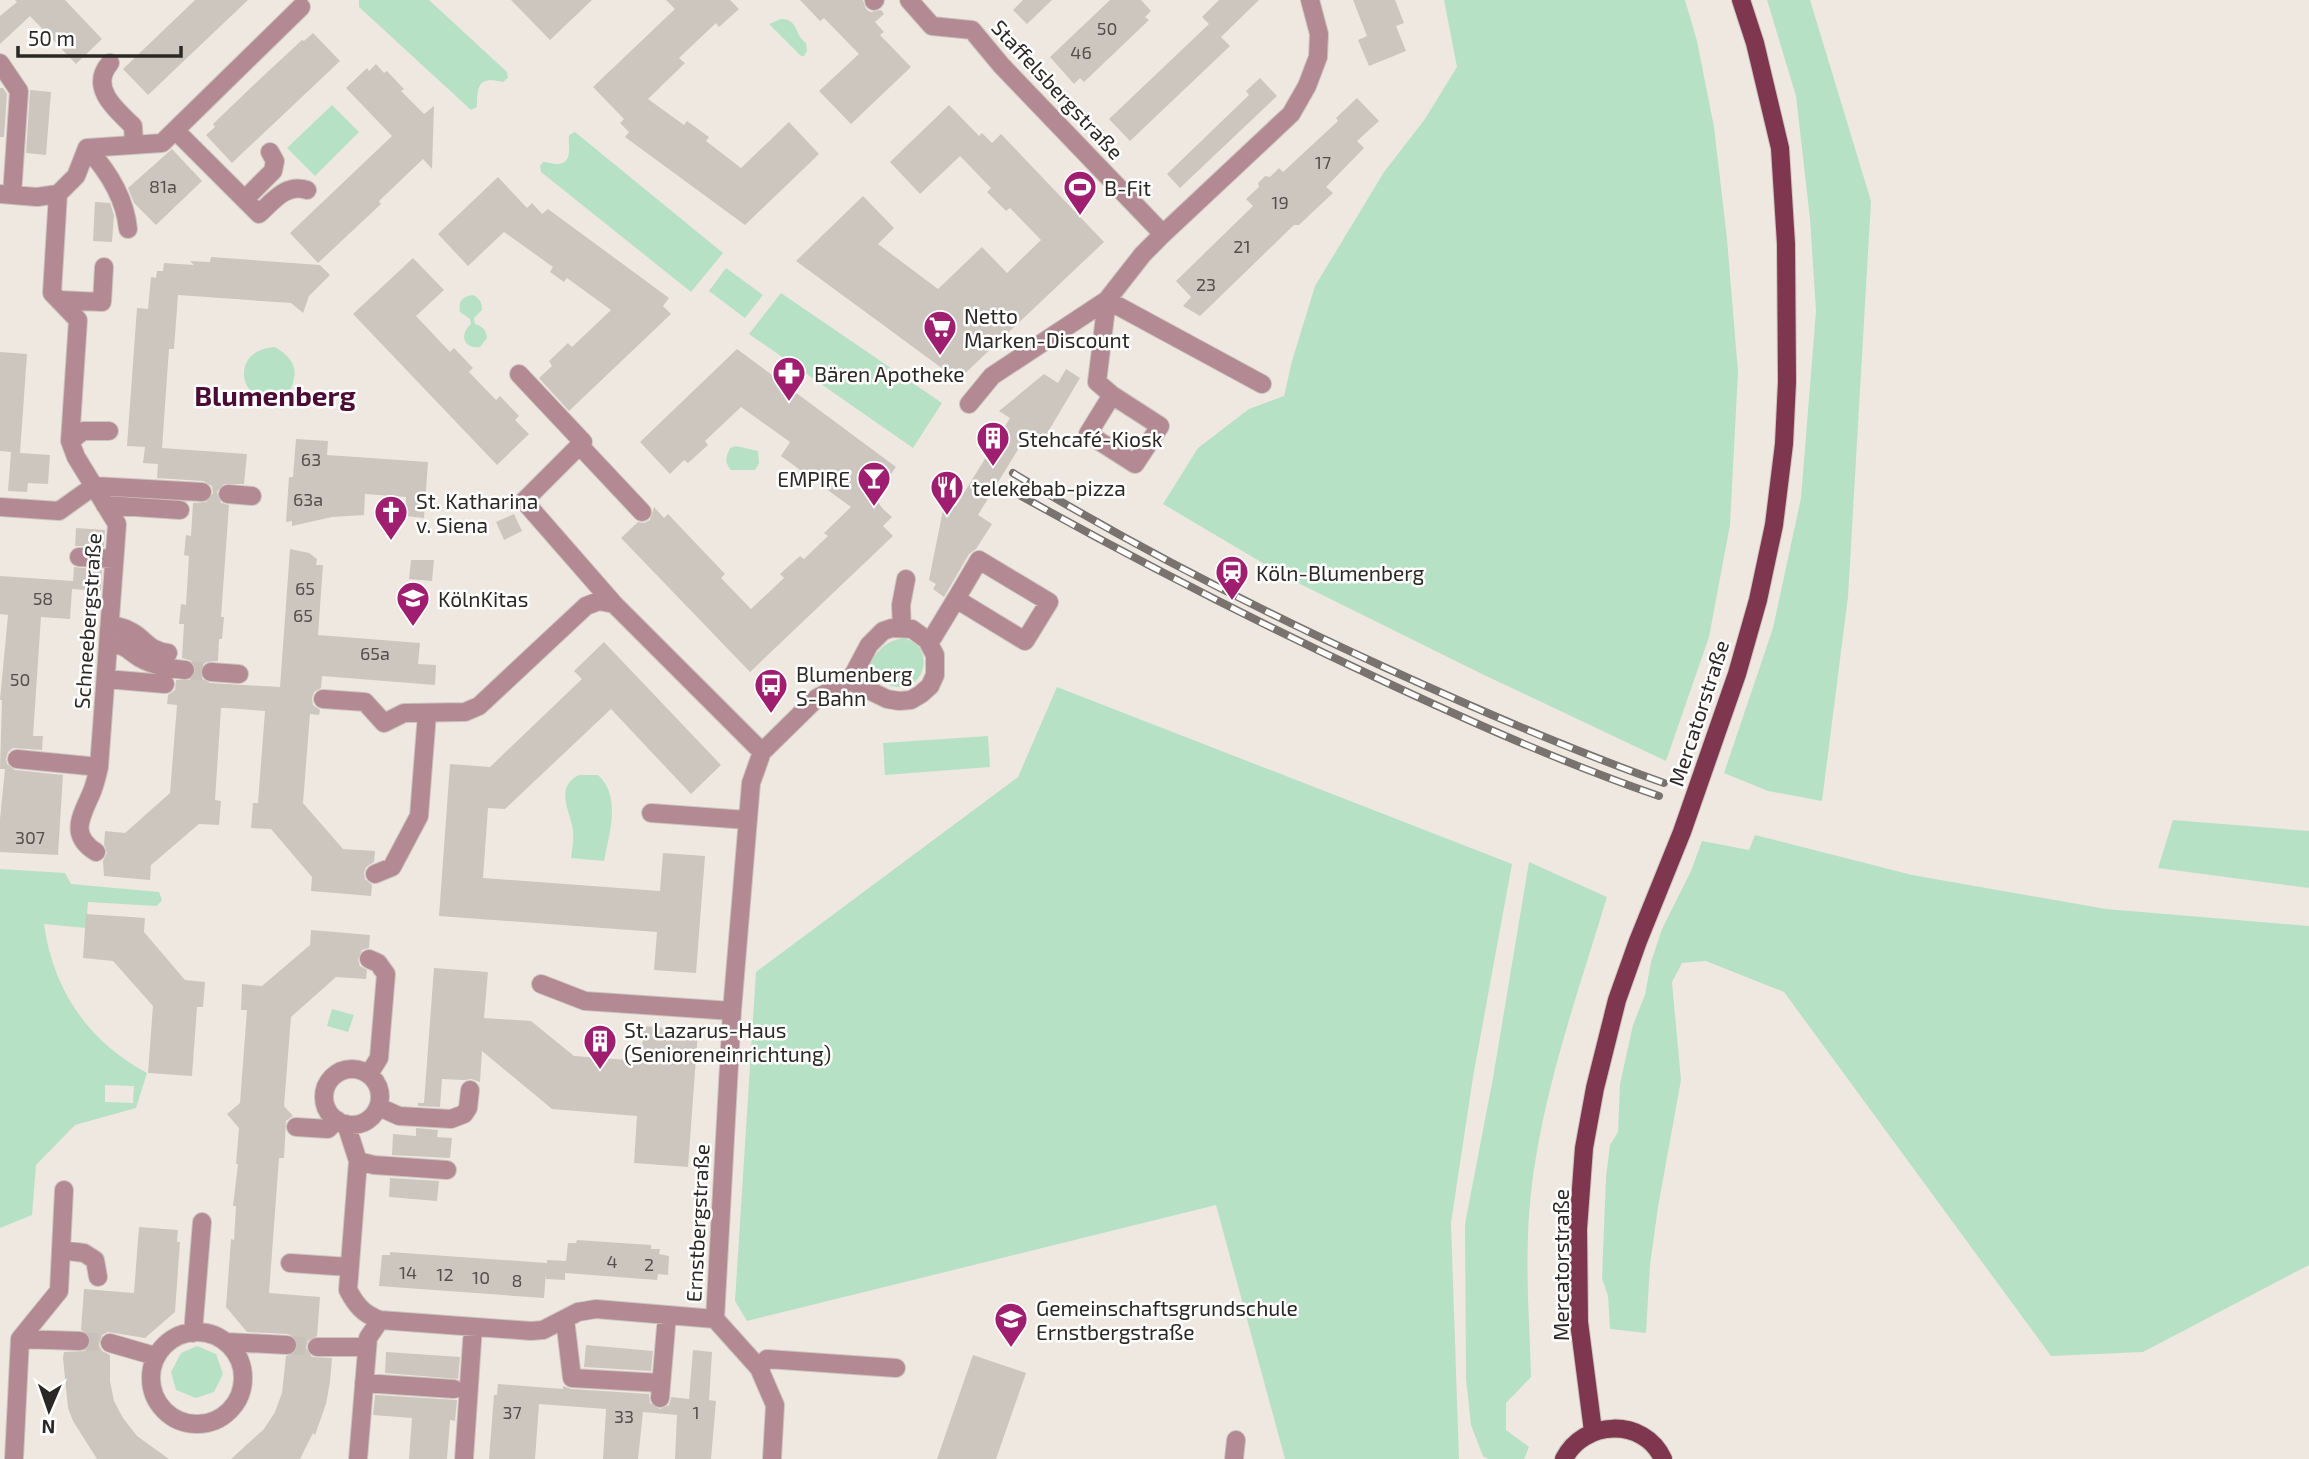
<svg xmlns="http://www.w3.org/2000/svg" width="2309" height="1459" viewBox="0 0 2309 1459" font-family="'Exo 2',sans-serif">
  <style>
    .green { fill: #b7e1c5; fill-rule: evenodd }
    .building { fill: #cdc6be }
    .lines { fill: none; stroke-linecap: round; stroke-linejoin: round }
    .minor-tunnel { stroke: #c8c1ba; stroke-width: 18; stroke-dasharray: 18 9; stroke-linecap: butt }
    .minor-casing { stroke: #ccc5be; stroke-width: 20 }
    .major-casing { stroke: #ccc5be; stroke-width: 20 }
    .minor { stroke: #b38994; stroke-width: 18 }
    .major { stroke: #7e374e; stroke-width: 18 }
    .rail-casing { stroke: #78736e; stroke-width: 8 }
    .rail { stroke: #fff; stroke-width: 5; stroke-dasharray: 16; stroke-linecap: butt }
    .labels { text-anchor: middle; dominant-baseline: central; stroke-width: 5; stroke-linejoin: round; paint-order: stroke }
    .number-label { font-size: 18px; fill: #534f4a }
    .street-label { font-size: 21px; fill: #2a2724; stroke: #fff }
    .poi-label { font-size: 21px; fill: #2a2724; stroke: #fff; text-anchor: start }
    .district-label { font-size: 28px; font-weight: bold; fill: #4b0d33; stroke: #fff }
  </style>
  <rect width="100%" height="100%" fill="#efe8e0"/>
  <!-- green -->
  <path class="green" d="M359,0H429L507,72L508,78L503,82C479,76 477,85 477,107L471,110L359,7Z
    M1444,0H1685L1697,41L1714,127L1727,239L1738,372L1730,525L1709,637L1666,761L1482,674L1288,578L1163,504L1198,448L1249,409L1284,396L1292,361L1315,286L1384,172L1425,119L1457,67Z
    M1767,0H1810L1871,201L1848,597L1822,801L1768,791L1724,773L1773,628L1801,498L1816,311L1810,219L1796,96Z
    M781,19C799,19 794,35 806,43L807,51L804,56H801L769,24Z
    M332,105L359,132L315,176L287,148Z
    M575,132L723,253L691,292L541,172L540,166L543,162C547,162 551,163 555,164C574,165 568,146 569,135Z
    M726,268L763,295L745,318L709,291Z
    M781,293L942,403L913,448L749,334Z
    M473,295C480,299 482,302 482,310L474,318L475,324C483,327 486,329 487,338L480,347C463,349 459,334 471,324L470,319L460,312C458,302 462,296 473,295Z
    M275,347C297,360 299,373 288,395C241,416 224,350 275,347Z
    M736,446L758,451L759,463L755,470H731C724,462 726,457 730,448Z
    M905,638C910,641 915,642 919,647C930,662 921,687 900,687C890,687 879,681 869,677L866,671C876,652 883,641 905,638Z
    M1057,687L1512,864L1473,1077L1451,1223L1459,1459H1285L1216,1205L747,1321L735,1301L756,972L1018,777Z
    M988,736L990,767L885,775L883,743Z
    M579,775H598C622,797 609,834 604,861L571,858C572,849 574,839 573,830C570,811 554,787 579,775Z
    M2173,820L2309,831V888L2158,868Z
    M1755,835L1912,875L2106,909L2309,926V1265L2143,1352L2051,1356L1784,992L1706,961L1682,963L1672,982L1681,1080L1658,1207L1650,1265L1646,1333L1610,1329L1608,1296L1602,1278L1606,1177L1610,1145L1618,1132L1620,1084L1633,1025L1645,995L1651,962L1662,929L1691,871L1702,841L1749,850Z
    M1529,862L1607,897C1574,1006 1531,1123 1528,1238C1526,1284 1530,1331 1531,1377L1506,1403V1430L1529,1447L1524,1459H1488L1483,1456L1471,1425L1466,1379L1465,1224L1493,1078Z
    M0,869L65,873L71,884L159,892L162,900L157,906L88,902L86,928L44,924C53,990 88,1041 147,1073L136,1108L75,1125L36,1165L32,1215L0,1228ZM105,1085L134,1086L133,1103L105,1102Z
    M332,1009L354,1015L348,1032L327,1026Z
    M197,1346L216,1354L223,1374L214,1392L196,1398L176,1390L171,1372L181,1353Z"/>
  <!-- building -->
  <path class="building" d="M15,0H65L102,39L76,64L30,16L0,44V16L17,2Z
    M195,0H248L148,95L123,69Z
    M511,0H592L550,40Z
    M666,0H730L739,9L719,27L716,23L679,58L685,63L648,99L684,125L687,121L709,137L706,141L741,168L789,122L819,154L745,225L625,137L629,132L620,123L624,119L593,87L675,9Z
    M800,0H863L866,9L870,12L881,10L884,14L875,22L884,32L880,35L911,67L851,124L819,91L859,54L824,18L820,21Z
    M1023,0H1052L1027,24L1013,10Z
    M1110,0H1141L1151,11L1145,17L1149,20L1084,82L1080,78L1074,84L1050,57Z
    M1219,0H1259L1221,37L1230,46L1130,141L1109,119L1209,24L1202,17Z
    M1353,0H1395L1404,23L1396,26L1406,51L1369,66L1358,40L1367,36Z
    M313,33L340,61L232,163L206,135L215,127L213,124L260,79L302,40L304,41Z
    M376,64L384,73L387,71L404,89L401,91L424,114L434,106L432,169L423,159L379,201L381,204L318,263L290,233L392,136L346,88L367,68L369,71Z
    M1260,78L1277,96L1180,188L1167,174L1249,95L1246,91Z
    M0,88H3L7,94L4,137H0Z
    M30,90L51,92L46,155L26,153Z
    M1357,98L1379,121L1357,141L1364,148L1326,187L1333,193L1299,225H1294L1200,316L1183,306L1191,297L1176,281L1253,206L1246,199L1259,187L1258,183L1265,176L1270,177L1279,168L1283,172L1338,121L1336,118Z
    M949,105L979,136L982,133L992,143L1001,134L1104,242L958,380L796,261L863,196L894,228L878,244L938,289L982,247L1007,273L1041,240L1010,208L1006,211L987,192L991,188L960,156L920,194L890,162Z
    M172,149L202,181L156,225L134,203L128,188Z
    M498,177L527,208L532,203L542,214L548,209L669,298L663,306L671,314L569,411L539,378L552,366L549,361L568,343L572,347L611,310L567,278L564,282L550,272L553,267L504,232L468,266L438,234Z
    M95,202L110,203L114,215L112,242L93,241Z
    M211,257L320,265L330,275L309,296L303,313L291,303L178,295L174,349H169L162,448L247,454L244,484H224L217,492L221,503L229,505L221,617H224L222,639H219L218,661L207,662L202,665L200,672L201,678L210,683L280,687L290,549L309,553L317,559L316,565H323L318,635L420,643L418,664L436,665L435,685L322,676L321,688L314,692L312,698L313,705L320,710L319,715L310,714L303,803L343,849L375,851L374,862L366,867L364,873L365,879L372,885L371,896L311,891L312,877L271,829L251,828L253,803H258L265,711L227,708H221L215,800L221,801L219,825L199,824L151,865L150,880L104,876L103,861L107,853L104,844L105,831L125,833L170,793L177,705L167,704L168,695L175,690L176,680H190L196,671L192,661L182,658L184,624H179L181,604L186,605L189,556L184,555L186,535L191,536L193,503L206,502L213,493L212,486L203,481L157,478L158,464L143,463L145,447L127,446L137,308L148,309L151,277L156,278L157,271H163L164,263L194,265L190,261L210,262Z
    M413,258L444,290L416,316L450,352L454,348L473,368L469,372L496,400L500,396L519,416L515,420L529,434L497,465L353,314Z
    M737,349L896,467L874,497L883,509L892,517L883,526L893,536L750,672L621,538L638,522L644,523L650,520L654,507L664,518L668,514L725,574L721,578L751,609L784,578L780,574L800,556L804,559L828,536L824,533L851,507L781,456L790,442L741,407L705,441L708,445L688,463L684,460L670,474L640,442Z
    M0,352L27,354L20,453L50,455L48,484L28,483L27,492L8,491L11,452L0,451Z
    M1066,369L1080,378L1042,442L1028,433L978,515L992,524L976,549L969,554L944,597L933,589L936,584L929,580L945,500L956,506L975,475L1010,418L999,411L1044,374L1058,383Z
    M296,439L328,441L327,455L428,462L424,518L405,516L406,497L365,494L364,515L332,517L292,526V521L286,522L289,477H293Z
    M514,514L522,531L504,540L496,522Z
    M76,528L105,530L104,547L75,546Z
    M411,560H434L432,581L409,579Z
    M74,567L102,570L101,591L72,589L70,619L41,617L33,736H43L42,750L13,748L8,752L6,759L7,764L15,770L63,775L58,855L0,852V819L5,769H0L2,700H0L8,615L0,614V576L73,581Z
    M604,642L721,765L691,794L611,709L505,809L488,808L483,878L660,891L663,853L705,856L696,973L654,970L657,932L439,916L450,764L490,767L582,679L574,671Z
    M86,914L145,918L144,932L185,980L205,982L203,1007H197L192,1076L148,1073L153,1006L113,961L83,958Z
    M311,930L370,935L369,948L362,950L358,960L360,966L367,970L366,979L336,977L291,1017L284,1106L293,1116L286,1121L284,1158H279L269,1293L320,1297L317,1336L308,1341L306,1348L312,1357L332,1358L330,1382L326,1404L315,1435L313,1433L300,1459H231L264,1429L275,1412L282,1393L286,1356L296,1352L298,1345L297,1339L288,1334L247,1332L226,1307L231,1239L234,1240L236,1206H233L238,1164H236L239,1128L227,1114L240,1103L247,1010H241L242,984L262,986L310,945Z
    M434,968L488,972L484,1018L531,1021L574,1056L641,1061L644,1026L698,1031L688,1167L634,1163L637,1116L552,1109L482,1051L480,1082L471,1079L464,1080L442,1079L440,1107L418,1106V1103H424Z
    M416,1128L438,1130L437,1137L452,1138L450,1158L392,1155L393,1134L416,1136Z
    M390,1178L439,1181L437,1201L389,1197Z
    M139,1227L178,1230L177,1242H180L175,1312L145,1338L108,1332L102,1335L99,1345L102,1351L110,1355V1381L114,1401L123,1418L137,1436L169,1459H97L73,1421L68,1408L63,1358L64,1352L86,1351L91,1342L90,1335L81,1330L84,1289L134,1293Z
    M577,1240L651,1245V1249H660L659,1254L669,1256L668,1275L658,1274L657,1280L565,1273V1280L546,1279V1273L544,1298L379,1286L382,1255H390V1252L547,1263V1260L566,1261L568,1243H576Z
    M586,1345L653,1351L651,1371L584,1367Z
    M693,1350L712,1352L709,1400L716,1401L711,1459H675L677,1415L643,1412L638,1459H603L606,1409L539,1404L535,1459H489L494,1395H497L498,1384L563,1389V1386L571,1389L649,1394L650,1403L660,1409L669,1405L671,1397L689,1399Z
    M386,1352L460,1357L458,1379L385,1373Z
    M973,1355L1026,1373L996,1459H937Z
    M375,1395L457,1400L455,1421L450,1420L447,1459H409L412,1418L373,1415Z"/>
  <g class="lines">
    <!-- minor-tunnel -->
    <path class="minor-tunnel" d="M185,670L211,672
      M80,1341L110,1343
      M287,1345L317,1347"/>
    <defs>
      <path id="minor" d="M909,0L932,26L972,30L1001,65L1163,234
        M874,1L875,0
        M0,63L19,91L12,195
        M110,63C89,87 115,109 133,126L134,144
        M175,130L259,214C273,201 286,183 307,190
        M87,148L162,143L301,7
        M87,148C108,171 125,197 128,229
        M0,194L37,197L58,194L76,176L87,148
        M58,194L52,293L78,320L70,441L76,457L117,524L99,767C97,776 95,785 91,794C81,817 69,835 96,852
        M245,199L273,171L275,161L270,152
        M59,300L102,302L104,267
        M1107,300L1262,384
        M1107,300L1097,382L1112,395
        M519,374L583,442L524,501L614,604
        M1112,395L1160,426L1135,464L1088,434Z
        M969,404L992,376L1107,300L1143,254L1163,234L1291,114L1307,86L1318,57L1319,34L1310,0
        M70,441L83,431H109
        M580,446L642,512
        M94,486L202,492
        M228,494L252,496
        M105,505L180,510
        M0,507L59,511L94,486
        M79,557L114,559
        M110,625C116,626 123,627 128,630C146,638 146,650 168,653
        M902,628L901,605L906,579
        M927,640L933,637L956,599L1025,641L1049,602L979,560L956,599
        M109,644C127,645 126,649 140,658C154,666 169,668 185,670
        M211,672L239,674
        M106,679L165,684
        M323,699L365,702L384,723L404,713L465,712L479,706L586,606L599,601L614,604L762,752
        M17,759L99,767
        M651,813L747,820
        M375,874L392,867L419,816L427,714
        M541,984L585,1001L732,1011
        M324 1097a28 28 0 1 1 56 0a28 28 0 1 1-56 0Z
        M369,1074L379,1058L386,974L378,963L369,959
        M379,1107L399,1116L451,1119L464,1114L468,1108L470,1090
        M346,1124L358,1161L348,1290C356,1305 363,1314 380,1320L531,1331L543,1330L578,1312L596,1309L715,1319
        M296,1127L328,1129L337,1120
        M358,1161L374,1165L447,1170
        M61,1250L84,1253L95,1260L98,1277
        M290,1263L349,1267
        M565,1319L572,1378L661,1383
        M151 1378a46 46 0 1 1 92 0a46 46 0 1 1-92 0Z
        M193,1333L202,1222
        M20,1339L80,1341
        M227,1342L287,1345
        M110,1343L155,1356
        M317,1347H367
        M759,1368L767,1359L896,1368
        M364,1383L454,1389
        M660,1398L667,1315
        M14,1459L20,1339L59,1291L64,1190
        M358,1459L368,1338L380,1320
        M464,1459L473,1327
        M772,1459L775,1405L759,1368L715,1319L732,1011L751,783L762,752L817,698L850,681L869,645L883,631L892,628L912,629L927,640L935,655V675L930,686L921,694L911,700L899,701L887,699L850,681
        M1234,1459L1236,1440"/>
      <path id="major" d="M1593,1431L1579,1322L1578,1229L1584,1148L1595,1088L1617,1000L1638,941L1682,832L1737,674L1758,600L1774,525L1784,444L1787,382L1786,244L1780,148L1755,43L1741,0
        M1564,1459C1583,1420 1644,1417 1663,1459"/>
    </defs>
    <!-- minor casing -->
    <use href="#minor" class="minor-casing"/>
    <!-- major casing -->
    <use href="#major" class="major-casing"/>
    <!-- minor -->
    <use href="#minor" class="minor"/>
    <!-- major -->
    <use href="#major" class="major"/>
    <defs>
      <path id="rail" d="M1013,473C1133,546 1257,609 1384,667C1476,709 1568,749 1664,783
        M1005,487C1128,556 1252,620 1379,679C1471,722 1563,763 1659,796"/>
    </defs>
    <!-- rail casing -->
    <use href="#rail" class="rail-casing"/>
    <!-- rail -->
    <use href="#rail" class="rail"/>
  </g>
  <!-- icons -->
  <defs>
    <symbol id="stadium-pin" viewBox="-11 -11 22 30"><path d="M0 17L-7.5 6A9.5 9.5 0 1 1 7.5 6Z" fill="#9f1e6f" stroke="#fff"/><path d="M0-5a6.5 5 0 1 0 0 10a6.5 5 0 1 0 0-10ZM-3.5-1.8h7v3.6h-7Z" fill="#fff"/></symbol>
    <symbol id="supermarket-pin" viewBox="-11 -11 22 30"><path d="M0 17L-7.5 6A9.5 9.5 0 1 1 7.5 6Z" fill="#9f1e6f" stroke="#fff"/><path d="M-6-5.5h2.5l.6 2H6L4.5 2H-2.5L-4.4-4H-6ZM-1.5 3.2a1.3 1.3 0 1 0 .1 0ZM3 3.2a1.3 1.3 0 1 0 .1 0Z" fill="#fff"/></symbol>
    <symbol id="pharmacy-pin" viewBox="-11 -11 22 30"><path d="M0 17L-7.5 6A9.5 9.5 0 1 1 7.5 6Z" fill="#9f1e6f" stroke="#fff"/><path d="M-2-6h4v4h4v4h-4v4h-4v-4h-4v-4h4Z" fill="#fff"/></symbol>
    <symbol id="building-pin" viewBox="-11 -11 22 30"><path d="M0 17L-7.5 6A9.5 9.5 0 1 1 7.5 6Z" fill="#9f1e6f" stroke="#fff"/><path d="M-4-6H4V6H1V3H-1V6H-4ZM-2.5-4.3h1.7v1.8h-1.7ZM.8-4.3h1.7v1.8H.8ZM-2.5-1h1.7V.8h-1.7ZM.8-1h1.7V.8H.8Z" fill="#fff"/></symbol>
    <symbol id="bar-pin" viewBox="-11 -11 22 30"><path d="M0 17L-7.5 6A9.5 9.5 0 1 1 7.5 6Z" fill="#9f1e6f" stroke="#fff"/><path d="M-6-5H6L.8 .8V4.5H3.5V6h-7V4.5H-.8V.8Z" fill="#fff"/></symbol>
    <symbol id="restaurant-pin" viewBox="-11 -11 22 30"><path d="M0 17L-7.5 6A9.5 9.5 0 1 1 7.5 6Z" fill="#9f1e6f" stroke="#fff"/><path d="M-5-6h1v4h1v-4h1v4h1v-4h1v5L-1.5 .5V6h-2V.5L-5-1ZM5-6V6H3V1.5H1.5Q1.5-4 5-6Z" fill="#fff"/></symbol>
    <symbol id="church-pin" viewBox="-11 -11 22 30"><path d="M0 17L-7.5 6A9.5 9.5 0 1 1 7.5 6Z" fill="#9f1e6f" stroke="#fff"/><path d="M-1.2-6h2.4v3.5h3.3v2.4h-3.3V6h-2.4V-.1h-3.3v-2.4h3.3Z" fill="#fff"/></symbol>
    <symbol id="station-pin" viewBox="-11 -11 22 30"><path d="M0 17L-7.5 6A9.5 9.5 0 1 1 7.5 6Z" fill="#9f1e6f" stroke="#fff"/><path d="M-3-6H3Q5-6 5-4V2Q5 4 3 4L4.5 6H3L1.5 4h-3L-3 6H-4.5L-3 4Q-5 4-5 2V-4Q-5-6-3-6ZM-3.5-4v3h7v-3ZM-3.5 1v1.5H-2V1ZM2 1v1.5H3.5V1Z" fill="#fff"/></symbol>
    <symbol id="school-pin" viewBox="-11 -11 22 30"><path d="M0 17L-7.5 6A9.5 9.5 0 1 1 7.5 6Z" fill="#9f1e6f" stroke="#fff"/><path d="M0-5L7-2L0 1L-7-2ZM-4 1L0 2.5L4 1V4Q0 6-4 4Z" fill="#fff"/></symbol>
    <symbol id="bus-pin" viewBox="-11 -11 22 30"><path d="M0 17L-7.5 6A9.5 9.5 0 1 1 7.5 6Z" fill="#9f1e6f" stroke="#fff"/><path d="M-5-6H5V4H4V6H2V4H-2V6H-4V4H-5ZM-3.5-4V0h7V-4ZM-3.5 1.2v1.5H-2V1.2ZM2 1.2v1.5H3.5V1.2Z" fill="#fff"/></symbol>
  </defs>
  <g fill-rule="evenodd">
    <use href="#stadium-pin" x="1061" y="168" width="38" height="52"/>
    <use href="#supermarket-pin" x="921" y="308" width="38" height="52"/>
    <use href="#pharmacy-pin" x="770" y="354" width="38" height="52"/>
    <use href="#building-pin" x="974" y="419" width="38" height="52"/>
    <use href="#bar-pin" x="855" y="459" width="38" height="52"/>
    <use href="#restaurant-pin" x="928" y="468" width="38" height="52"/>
    <use href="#church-pin" x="372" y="493" width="38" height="52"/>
    <use href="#station-pin" x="1213" y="553" width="38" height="52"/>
    <use href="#school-pin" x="394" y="579" width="38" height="52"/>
    <use href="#bus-pin" x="752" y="666" width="38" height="52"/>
    <use href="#building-pin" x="581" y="1022" width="38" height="52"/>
    <use href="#school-pin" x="992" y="1300" width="38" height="52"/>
  </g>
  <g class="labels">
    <!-- number labels -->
    <g class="number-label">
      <text x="1107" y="28">50</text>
      <text x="1081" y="52">46</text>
      <text x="1323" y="162">17</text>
      <text x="163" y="186">81a</text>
      <text x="1280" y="202">19</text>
      <text x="1242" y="246">21</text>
      <text x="1206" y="284">23</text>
      <text x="311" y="459">63</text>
      <text x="308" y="499">63a</text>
      <text x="305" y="588">65</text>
      <text x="43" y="598">58</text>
      <text x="303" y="615">65</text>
      <text x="375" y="653">65a</text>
      <text x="20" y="679">50</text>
      <text x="30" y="837">307</text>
      <text x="612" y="1261">4</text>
      <text x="649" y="1264">2</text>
      <text x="408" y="1272">14</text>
      <text x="445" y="1274">12</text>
      <text x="481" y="1277">10</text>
      <text x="517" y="1280">8</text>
      <text x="512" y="1412">37</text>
      <text x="696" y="1412">1</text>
      <text x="624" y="1416">33</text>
    </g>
    <!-- street labels -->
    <g class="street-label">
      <text transform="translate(1058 89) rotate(47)">Staffelsbergstraße</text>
      <text transform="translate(87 621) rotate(-86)">Schneebergstraße</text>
      <text transform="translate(1698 713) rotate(-72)">Mercatorstraße</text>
      <text transform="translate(697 1223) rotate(-87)">Ernstbergstraße</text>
      <text transform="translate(1560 1265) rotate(-90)">Mercatorstraße</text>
    </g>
    <!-- poi labels -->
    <g class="poi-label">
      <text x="1104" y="187">B-Fit</text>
      <text x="964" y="315">Netto<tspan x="964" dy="24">Marken-Discount</tspan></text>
      <text x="814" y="373">Bären Apotheke</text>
      <text x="1018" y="438">Stehcafé-Kiosk</text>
      <text x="850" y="478" text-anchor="end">EMPIRE</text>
      <text x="972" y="487">telekebab-pizza</text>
      <text x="416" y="500">St. Katharina<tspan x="416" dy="24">v. Siena</tspan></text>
      <text x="1256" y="572">Köln-Blumenberg</text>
      <text x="438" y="598">KölnKitas</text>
      <text x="796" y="673">Blumenberg<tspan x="796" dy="24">S-Bahn</tspan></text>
      <text x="624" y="1029">St. Lazarus-Haus<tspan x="624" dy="24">(Senioreneinrichtung)</tspan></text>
      <text x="1036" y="1307">Gemeinschaftsgrundschule<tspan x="1036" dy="24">Ernstbergstraße</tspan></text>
    </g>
    <!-- district labels -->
    <g class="district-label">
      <text x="275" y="395">Blumenberg</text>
    </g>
  </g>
  <!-- north arrow -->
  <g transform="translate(49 1410) rotate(182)" stroke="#ffffff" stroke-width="5" paint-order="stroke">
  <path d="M0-5L12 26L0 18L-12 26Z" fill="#2a2724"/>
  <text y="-10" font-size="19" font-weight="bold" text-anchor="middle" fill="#2a2724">N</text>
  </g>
  <!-- scale -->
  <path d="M18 46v10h163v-10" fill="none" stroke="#2a2724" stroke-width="3.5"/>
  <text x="28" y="46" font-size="21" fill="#2a2724" stroke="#ffffff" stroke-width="5" paint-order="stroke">50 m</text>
</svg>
